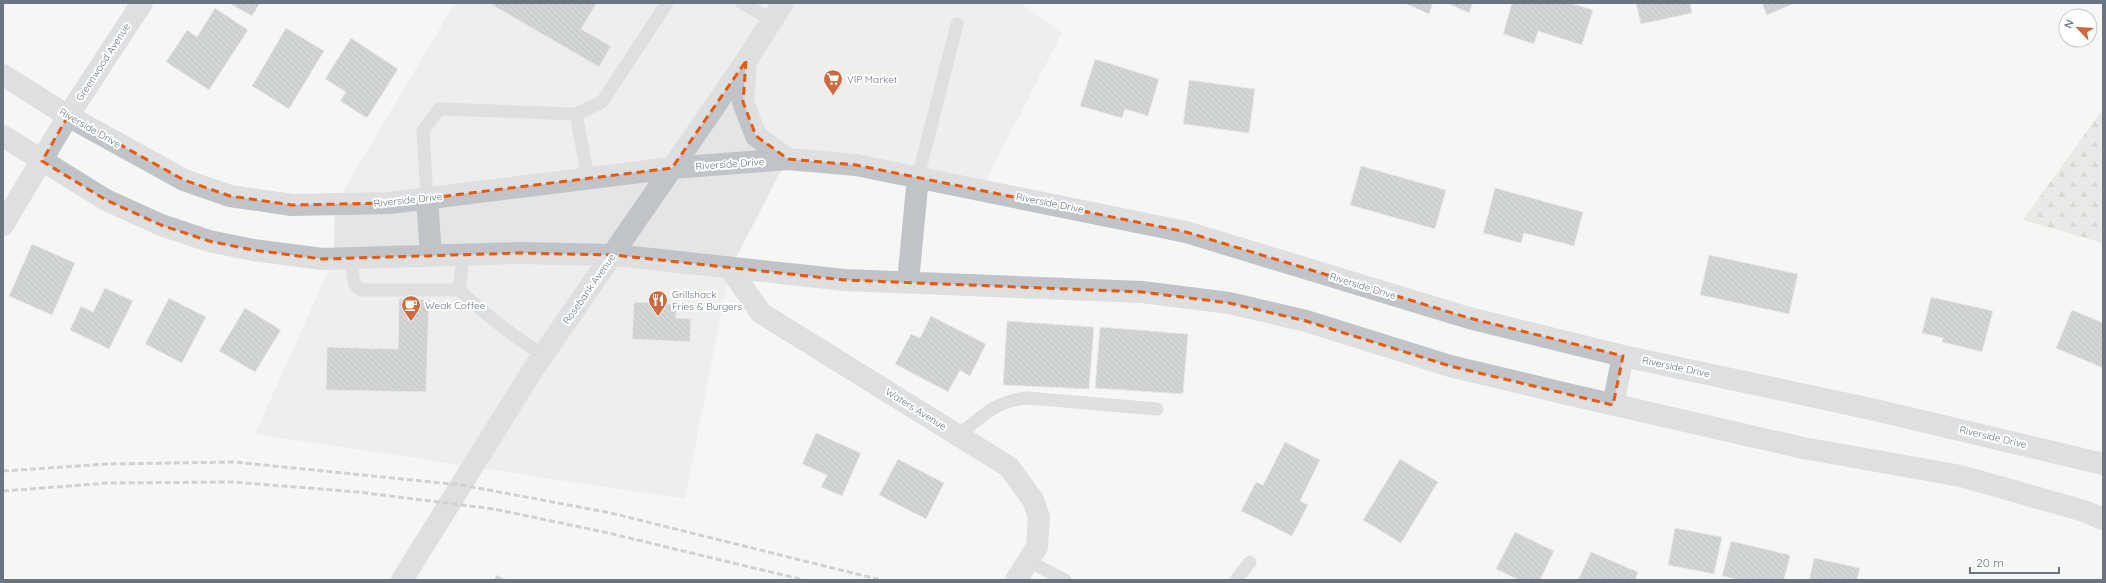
<svg xmlns="http://www.w3.org/2000/svg" width="2106" height="583" viewBox="0 0 2106 583" font-family="Quicksand,sans-serif">
  <style>
    .built { fill: #e4e5e4 }
    .forest { fill: url(#forest-firs) }
    .building { fill: url(#building-back-hatch); stroke: #d8d8d6 }
    .lines { fill: none; stroke-linecap: round; stroke-linejoin: round }
    .service { stroke: #c0c3c7; stroke-width: 13 }
    .minor { stroke: #c0c3c7; stroke-width: 22 }
    .tertiary { stroke: #c0c3c7; stroke-width: 22 }
    .rail { stroke: #a0a5aa; stroke-width: 3; stroke-dasharray: 6 3; stroke-linecap: butt }
    .marked { fill: none; stroke: #e8590c; stroke-width: 3; stroke-dasharray: 8 5; stroke-linejoin: round }
    .labels { text-anchor: middle; dominant-baseline: central; stroke-width: 4; stroke-linejoin: round; paint-order: stroke }
    .street-label { font-size: 10px; fill: #697581; stroke: #fff }
    .poi-label { font-size: 10px; fill: #697581; stroke: #fff; text-anchor: start }
  </style>
  <defs>
    <pattern id="forest-firs" width="22" height="20" patternUnits="userSpaceOnUse"><rect width="22" height="20" fill="#d6dbd4"/><path d="M5 1l3.5 6h-7zM16 11l3.5 6h-7z" fill="#b2b6b1"/></pattern>
    <pattern id="building-back-hatch" width="6" height="6" patternUnits="userSpaceOnUse"><rect width="6" height="6" fill="#a6acb2"/><path d="M-1 5l2 2M0 0l6 6M5-1l2 2" fill="none" stroke="#8b9196"/></pattern>
  </defs>
  <rect width="100%" height="100%" fill="#f6f6f4"/>
  <!-- built -->
  <path class="built" d="M455,3H1024L1023,5L1062,33L981,190L787,159L730,269L685,499L255,434L334,258L335,204Z"/>
  <!-- forest -->
  <path class="forest" d="M2103,109V243L2023,220Z"/>
  <!-- building -->
  <path class="building" d="M229,3H260L252,16Z
    M489,3H597L581,29L611,46L599,67Z
    M1404,3H1433L1429,14Z
    M1447,3H1473L1469,13Z
    M1512,3H1570L1593,10L1582,45L1538,31L1534,44L1503,34Z
    M1636,3H1690L1692,13L1641,24Z
    M1762,3H1795L1767,15Z
    M215,8L248,30L209,90L166,62L187,30L197,37Z
    M286,28L324,51L289,109L252,86Z
    M351,38L398,69L367,118L340,101L346,92L325,79Z
    M1095,59L1159,79L1148,116L1125,109L1122,118L1080,106Z
    M1189,80L1255,89L1249,133L1183,124Z
    M1361,166L1446,190L1435,229L1350,205Z
    M1495,188L1583,212L1574,246L1524,233L1521,243L1483,233Z
    M32,244L75,263L52,315L9,296Z
    M1709,255L1798,274L1789,314L1700,295Z
    M105,288L133,301L109,349L70,330L81,306L93,312Z
    M1931,297L1993,311L1982,352L1942,342L1943,338L1922,333Z
    M169,298L206,317L182,363L145,344Z
    M399,299L429,300L426,392L326,390L327,347L398,349Z
    M634,302L677,304L676,318L691,319L690,342L632,339Z
    M245,308L281,330L255,372L219,351Z
    M2072,310L2103,323V368L2056,348Z
    M931,316L986,344L970,376L960,370L948,392L895,364L911,334L920,338Z
    M1007,321L1094,327L1089,389L1003,385Z
    M1100,327L1188,334L1183,394L1095,388Z
    M816,433L861,453L842,496L821,487L827,475L802,464Z
    M1285,442L1320,460L1300,501L1308,505L1292,536L1241,511L1256,482L1263,485Z
    M898,459L944,483L926,519L879,495Z
    M1400,459L1438,482L1401,543L1363,520Z
    M1675,528L1722,537L1714,574L1668,565Z
    M1515,532L1554,551L1540,580H1519L1496,569Z
    M1731,541L1790,555L1784,580H1740L1722,576Z
    M1591,552L1638,572L1635,580H1578Z
    M1814,558L1860,568L1857,580H1809Z
    M496,575L506,580H494Z"/>
  <g class="lines">
    <!-- service -->
    <path class="service" d="M742,3L772,20
      M576,114L588,178
      M918,177L957,24
      M427,199L423,131L439,109L576,114L602,102L667,3
      M352,258C353,269 350,285 362,290H453L460,285L463,254
      M457,288C484,313 511,336 544,355
      M958,436C982,416 997,400 1028,398L1157,409
      M1028,561L1065,580
      M1236,580L1250,562"/>
    <!-- minor -->
    <path class="minor" d="M68,116L142,3
      M730,269L761,313L1009,467L1033,500L1039,517L1037,547L1016,580"/>
    <!-- tertiary -->
    <path class="tertiary" d="M746,61L743,102L756,136L788,159
      M3,75L68,116L184,180L230,196L292,205L390,203L672,168L788,159L856,165L1186,232L1469,318L1623,356L1871,409L2103,464
      M3,136L106,200L161,225L209,241L253,250L322,259L519,253L614,255L845,280L1142,292L1229,303L1306,321L1450,366L1563,393L1803,448L1961,476L2084,511L2103,519
      M427,199L431,256
      M3,225L68,116
      M908,282L918,177
      M1613,405L1623,356
      M402,580L534,368L746,61L783,3"/>
    <!-- rail -->
    <path class="rail" d="M3,471L107,464L234,462L462,485L611,513L881,580
      M3,491L108,483L233,482L358,492L494,509L604,532L804,580"/>
  </g>
  <!-- marked area -->
  <path d="M0 0H2106V583H0ZM746,61L743,102L756,136L788,159L856,165L1186,232L1469,318L1623,356L1613,405L1450,366L1306,321L1229,303L1142,292L845,280L614,255L519,253L322,259L253,250L209,241L161,225L106,200L42,161L68,116L184,180L230,196L292,205L390,203L672,168Z" fill="#f6f6f4" fill-opacity=".55" fill-rule="evenodd"/>
  <path class="marked" d="M746,61L743,102L756,136L788,159L856,165L1186,232L1469,318L1623,356L1613,405L1450,366L1306,321L1229,303L1142,292L845,280L614,255L519,253L322,259L253,250L209,241L161,225L106,200L42,161L68,116L184,180L230,196L292,205L390,203L672,168Z"/>
  <!-- icons -->
  <defs>
    <symbol id="supermarket-pin" viewBox="-11 -11 22 30"><path d="M0 17L-7.5 6A9.5 9.5 0 1 1 7.5 6Z" fill="#ce693d" stroke="#fff"/><path d="M-6-5.5h2.5l.6 2H6L4.5 2H-2.5L-4.4-4H-6ZM-1.5 3.2a1.3 1.3 0 1 0 .1 0ZM3 3.2a1.3 1.3 0 1 0 .1 0Z" fill="#fff"/></symbol>
    <symbol id="restaurant-pin" viewBox="-11 -11 22 30"><path d="M0 17L-7.5 6A9.5 9.5 0 1 1 7.5 6Z" fill="#ce693d" stroke="#fff"/><path d="M-5-6h1v4h1v-4h1v4h1v-4h1v5L-1.5 .5V6h-2V.5L-5-1ZM5-6V6H3V1.5H1.5Q1.5-4 5-6Z" fill="#fff"/></symbol>
    <symbol id="cafe-pin" viewBox="-11 -11 22 30"><path d="M0 17L-7.5 6A9.5 9.5 0 1 1 7.5 6Z" fill="#ce693d" stroke="#fff"/><path d="M-5.5-4.5H6V0H3Q3 3.5 0 3.5H-2.5Q-5.5 3.5-5.5 0ZM3-3.2v2h1.7v-2ZM-6 4.5H4V6H-6Z" fill="#fff"/></symbol>
  </defs>
  <g fill-rule="evenodd">
    <use href="#supermarket-pin" x="822" y="68" width="22" height="30"/>
    <use href="#restaurant-pin" x="647" y="289" width="22" height="30"/>
    <use href="#cafe-pin" x="400" y="294" width="22" height="30"/>
  </g>
  <g class="labels">
    <!-- street labels -->
    <g class="street-label">
      <text transform="translate(103 62) rotate(-57)">Greenwood Avenue</text>
      <text transform="translate(90 128) rotate(30)">Riverside Drive</text>
      <text transform="translate(730 164) rotate(-4)">Riverside Drive</text>
      <text transform="translate(408 200) rotate(-6)">Riverside Drive</text>
      <text transform="translate(1050 203) rotate(11)">Riverside Drive</text>
      <text transform="translate(1363 286) rotate(17)">Riverside Drive</text>
      <text transform="translate(589 289) rotate(-55)">Rosebank Avenue</text>
      <text transform="translate(1676 367) rotate(12)">Riverside Drive</text>
      <text transform="translate(916 409) rotate(32)">Waters Avenue</text>
      <text transform="translate(1993 437) rotate(13)">Riverside Drive</text>
    </g>
    <!-- poi labels -->
    <g class="poi-label">
      <text x="847" y="79">VIP Market</text>
      <text x="672" y="294">Grillshack<tspan x="672" dy="12">Fries &amp; Burgers</tspan></text>
      <text x="425" y="305">Weak Coffee</text>
    </g>
  </g>
  <!-- border -->
  <rect width="2106" height="583" fill="none" stroke="#697581" stroke-width="8"/>
  <!-- north arrow -->
  <g transform="translate(2078 28) rotate(295)"><circle r="19" fill="#ffffff" stroke="#c3c8cd"/>
  <path d="M0-3L7 15L0 10L-7 15Z" fill="#ce693d"/>
  <text y="-6" font-size="11" font-weight="bold" text-anchor="middle" fill="#697581">N</text>
  </g>
  <!-- scale -->
  <path d="M1970 567v6h89v-6" fill="none" stroke="#697581" stroke-width="2"/>
  <text x="1976" y="567" font-size="12" fill="#697581" stroke="#ffffff" stroke-width="3" paint-order="stroke">20 m</text>
</svg>
